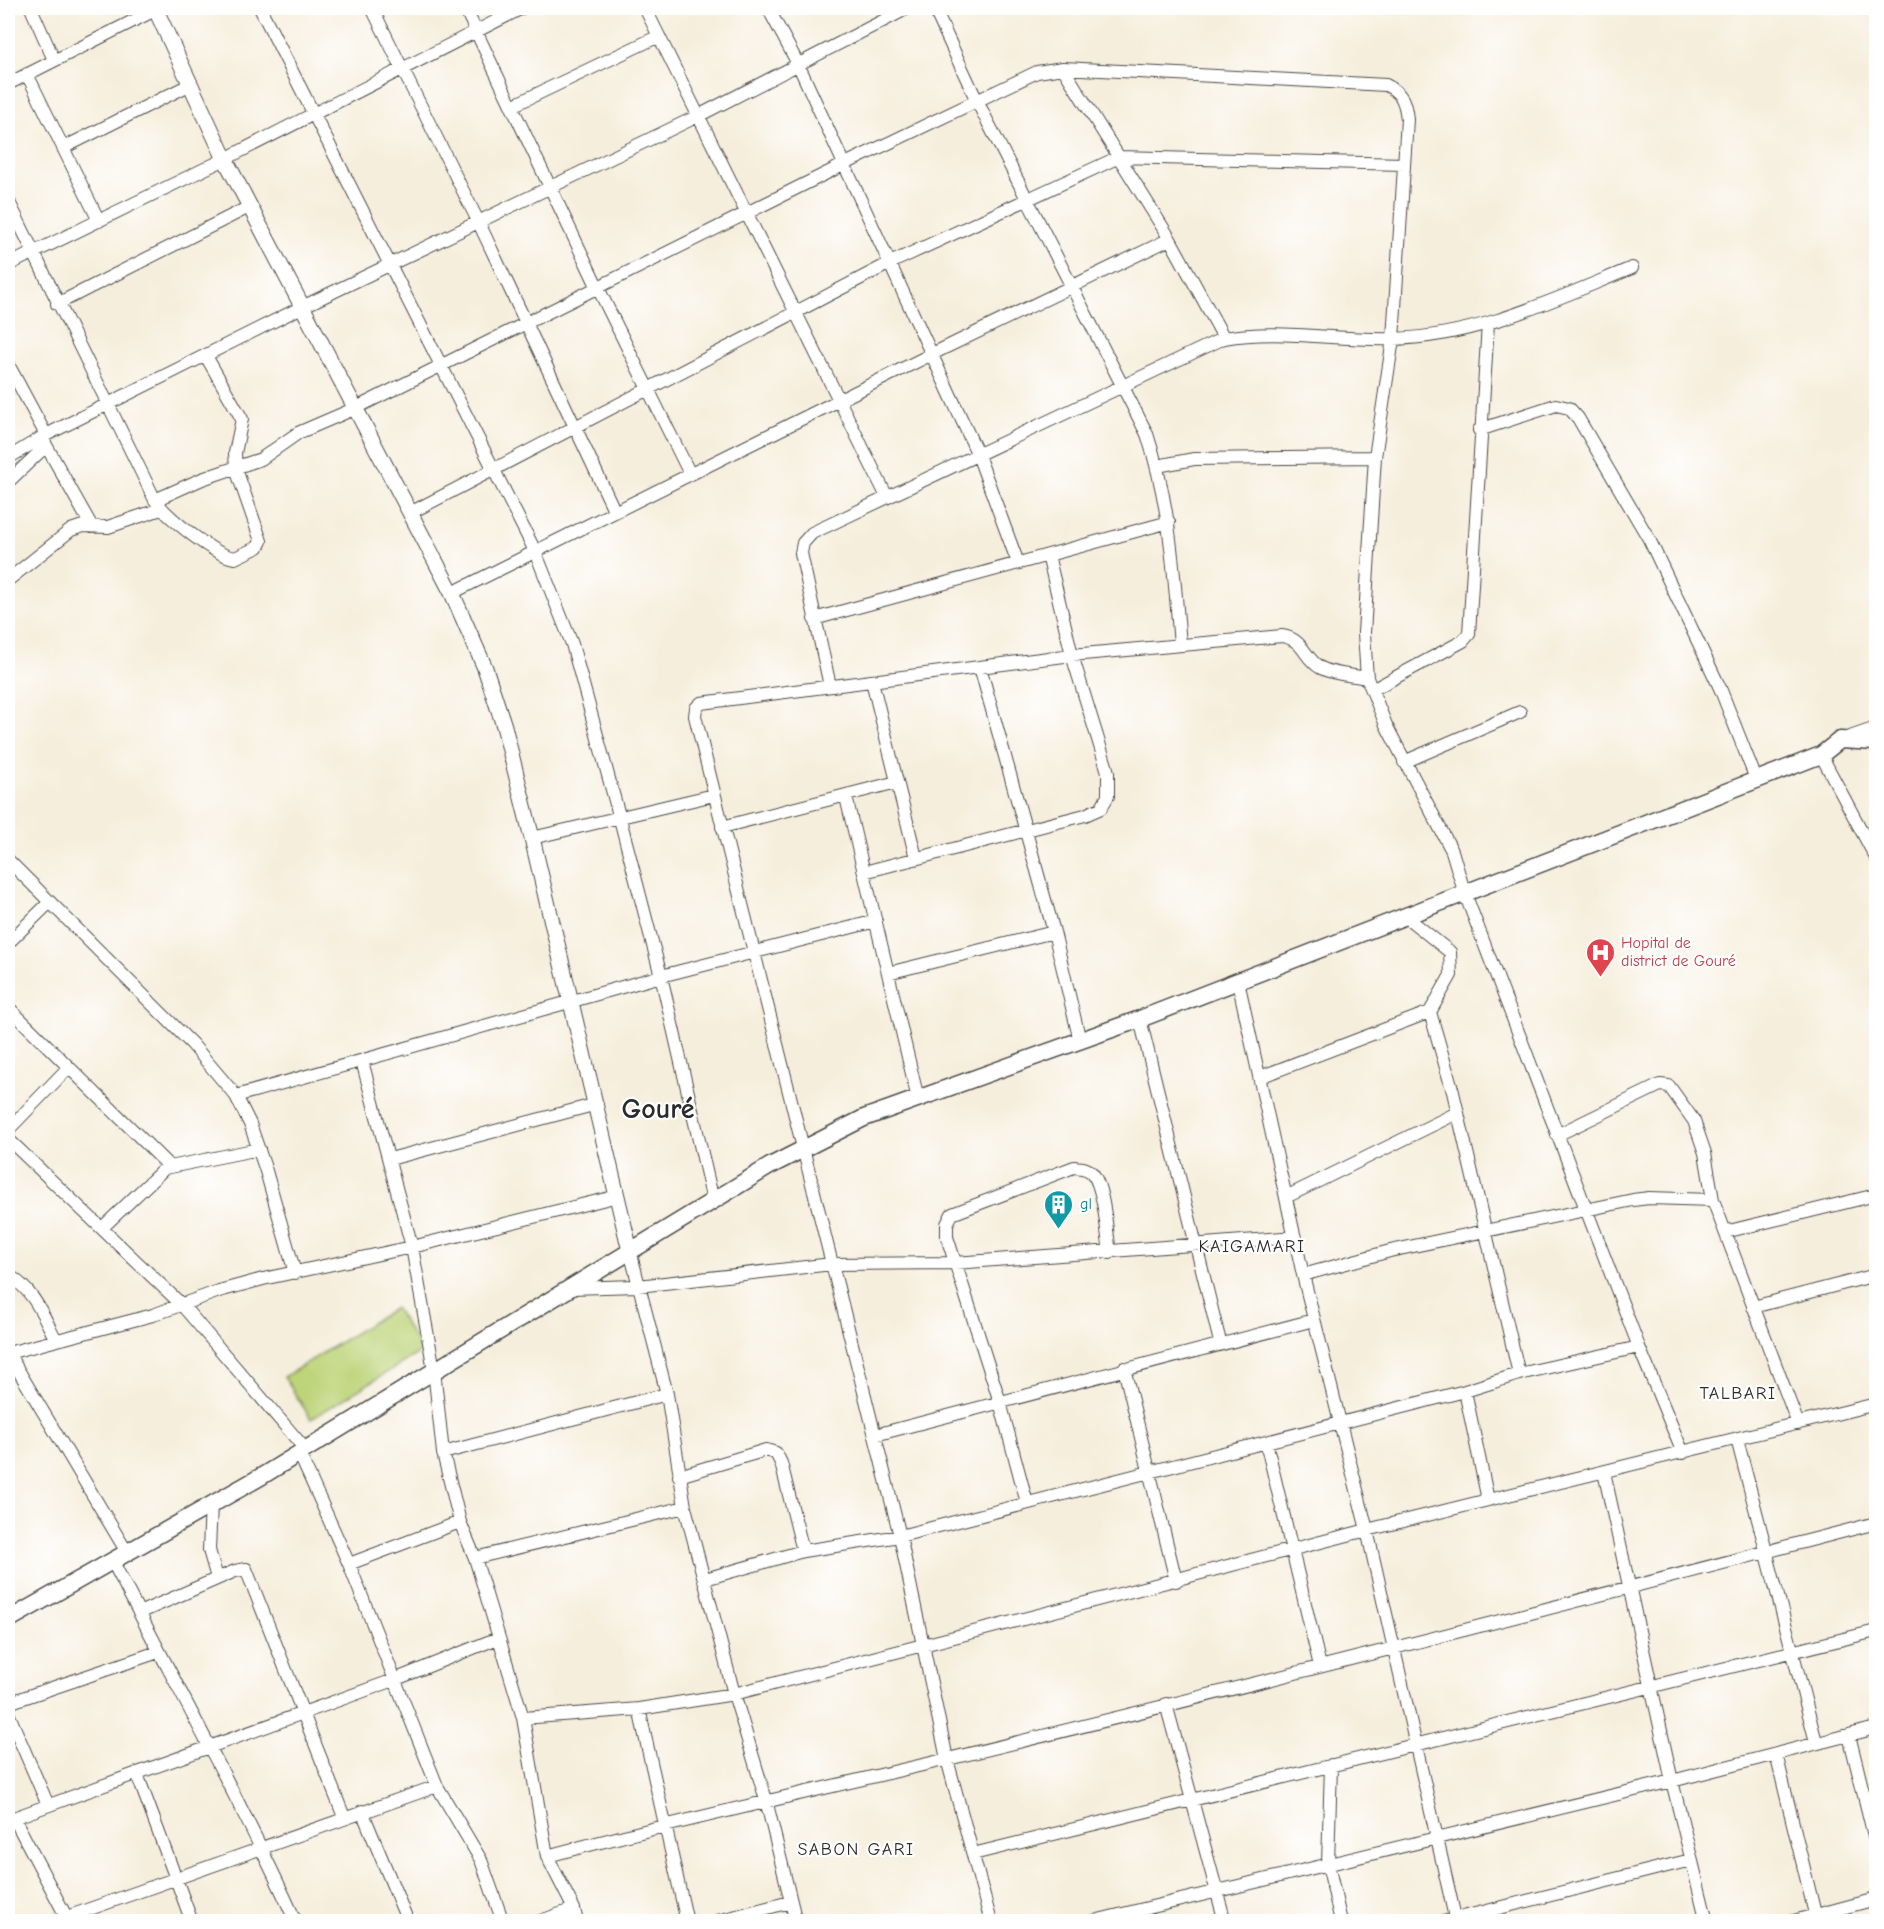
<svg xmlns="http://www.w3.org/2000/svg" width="1884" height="1929" viewBox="0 0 1884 1929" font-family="'Comic Neue',sans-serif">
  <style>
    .green { fill: #bdd479; stroke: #748052; stroke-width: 1.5 }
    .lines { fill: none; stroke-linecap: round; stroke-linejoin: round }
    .minor-casing { stroke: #494846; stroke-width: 14 }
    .major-casing { stroke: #494846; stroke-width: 17 }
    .highway-casing { stroke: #494846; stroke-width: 19 }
    .minor { stroke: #fff; stroke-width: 12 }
    .major { stroke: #fff; stroke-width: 15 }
    .highway { stroke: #fff; stroke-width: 16 }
    .labels { text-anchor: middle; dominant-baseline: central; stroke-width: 4.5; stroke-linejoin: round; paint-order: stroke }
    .health-label { font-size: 16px; fill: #be3a42; stroke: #fff; text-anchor: start }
    .culture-label { font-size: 16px; fill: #0d838f; stroke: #fff; text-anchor: start }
    .neighbourhood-label { font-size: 18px; letter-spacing: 1.5px; fill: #2b2b2b; stroke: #fff }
    .town-label { font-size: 28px; font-weight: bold; fill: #2b2b2b; stroke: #fff }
  </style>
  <rect width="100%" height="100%" fill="#fff"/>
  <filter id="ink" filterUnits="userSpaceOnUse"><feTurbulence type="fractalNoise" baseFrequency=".0167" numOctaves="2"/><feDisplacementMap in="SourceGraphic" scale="12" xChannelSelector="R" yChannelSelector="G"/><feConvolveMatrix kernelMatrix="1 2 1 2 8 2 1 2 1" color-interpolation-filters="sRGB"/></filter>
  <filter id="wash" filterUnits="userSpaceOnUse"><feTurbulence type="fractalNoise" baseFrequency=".008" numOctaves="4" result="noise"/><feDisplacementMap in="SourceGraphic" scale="24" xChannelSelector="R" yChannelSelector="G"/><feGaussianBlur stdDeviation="1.35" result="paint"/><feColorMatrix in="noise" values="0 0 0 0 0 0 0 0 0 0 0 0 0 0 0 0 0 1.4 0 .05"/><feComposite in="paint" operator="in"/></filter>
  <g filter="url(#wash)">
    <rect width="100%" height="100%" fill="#f6eedc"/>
    <!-- green -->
    <path class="green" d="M395,1308L422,1351L311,1419L284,1377Z"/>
  </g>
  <g filter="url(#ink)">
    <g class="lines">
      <defs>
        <path id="minor" d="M31,8L54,60
          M260,8L535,551L572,644L620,819L661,976L713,1201
          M372,8L479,223L615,512
          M465,8L597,286L690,474
          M645,8L887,497
          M768,8L798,64L978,455L1018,563
          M934,8L977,101L1147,434C1170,503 1174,573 1180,645
          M1063,68L1170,239L1224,338
          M27,74L99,221
          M8,84L159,8
          M512,106L659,36
          M63,148L189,85
          M8,200L155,500C167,517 215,556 235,558L258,547L261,541L236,469L235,453L242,419L206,356
          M8,265L225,159L522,8
          M57,304L251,206
          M8,364L46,435
          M1479,430L1556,405L1569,408L1578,418L1649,539L1720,688L1756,779
          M42,438L92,527
          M8,458L46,435L302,307L700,115L908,8
          M1157,466L1194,459L1375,457
          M8,482L46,446
          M155,500L202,479L261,459L298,433L356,408L845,164L1037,72L1063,68L1386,85C1402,93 1405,101 1407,119L1393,339L1375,457L1364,633L1367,678L1386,725L1452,851L1464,891L1639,1347L1683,1453
          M410,513L890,263L1119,157L1404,164
          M8,580L71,530L83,526L108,527L161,509
          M452,593L932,354L1170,239
          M814,619L1169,522
          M980,667L1054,932L1080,1041
          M872,681L916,858
          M830,686L801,553L803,543L812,533L1224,338C1280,328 1337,341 1393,339C1477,337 1555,299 1632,268
          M1372,690L1463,641L1469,634L1488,323
          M1847,738L1876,728
          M1821,755L1876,858
          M1404,762L1520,712
          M846,797L918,1099
          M722,827L897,782
          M532,838L714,795
          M8,860L192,1044L236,1096L250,1124L266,1171L295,1273
          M864,872L1085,815L1101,808L1108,796V772L1072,655L1048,555
          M1404,915L1450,952L1451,975L1430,1012L1453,1092L1519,1374
          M8,943L50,902
          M888,973L1054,932
          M1238,981L1303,1275L1367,1530L1456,1922
          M8,1007L169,1166
          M1140,1019L1220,1342
          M362,1061L412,1247L434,1370L443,1453L460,1522L475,1558L523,1718L547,1856L574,1909L577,1922
          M1260,1077L1430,1012
          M236,1096L661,976L876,921
          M8,1130L69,1067
          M1557,1135L1660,1085L1669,1086L1694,1121L1705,1153L1713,1200L1798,1424
          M8,1139L182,1305L305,1449
          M390,1159L597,1104
          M1286,1197L1457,1113
          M102,1228L165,1168L259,1149
          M1725,1232L1876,1195
          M630,1251L667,1394L685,1507L734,1694L766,1800L796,1922
          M8,1275C33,1289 43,1315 56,1340
          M1303,1275L1390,1251L1633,1200L1649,1198L1713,1200
          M571,1288L638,1286L832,1264L955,1263L1295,1237
          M1753,1307L1876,1275
          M8,1353L153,1315L219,1291L263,1279L412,1247L618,1196
          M8,1353L128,1554
          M1124,1368L1176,1581
          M1465,1391L1488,1500
          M875,1435L1314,1320
          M1737,1439L1816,1742
          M1266,1442L1320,1666
          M299,1453L349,1564L437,1786L481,1860L503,1922
          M443,1453L667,1394
          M1604,1472L1672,1781L1707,1922
          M679,1476L766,1450L776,1453L781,1463L803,1551
          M1027,1503L1000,1402L947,1237V1224L952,1214L1074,1167C1081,1168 1087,1167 1092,1173C1104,1186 1107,1234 1110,1253
          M211,1504L209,1550L217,1578
          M475,1558L685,1507
          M113,1562C174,1682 240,1799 296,1922
          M349,1564L460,1522
          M705,1579L803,1551L900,1536L1465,1391L1519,1374L1639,1347
          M139,1613L235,1571L246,1569L344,1817
          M1166,1704L1225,1922
          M8,1706L14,1701L158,1652
          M639,1709L687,1922
          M8,1713L48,1805
          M523,1718L639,1709L734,1694L1367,1530L1876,1404
          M1849,1735L1876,1844
          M1776,1754L1817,1922
          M1331,1765L1328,1864L1341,1922
          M137,1774L192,1922
          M362,1811L408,1922
          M14,1818L69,1922
          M8,1820L394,1680L498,1638
          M973,1854L1876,1631
          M547,1856C680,1820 814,1791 948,1759C1259,1684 1568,1604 1876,1523
          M53,1922L437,1786
          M538,1922L574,1909
          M714,1922L790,1902
          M991,1922L947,1759L900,1536L695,716L696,708L701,703L1072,655L1282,636C1304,639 1304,659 1321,668C1334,675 1353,675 1367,678
          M1090,1922L1672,1781L1876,1728
          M1443,1922L1691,1860
          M1790,1922L1876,1899"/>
        <path id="major" d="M155,8L225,159L452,593L485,668L504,726L532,838L630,1251"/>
        <path id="highway" d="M8,1620L262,1476L770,1166L864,1118L1140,1019L1821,755L1840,740L1876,742"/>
      </defs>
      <!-- minor casing -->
      <use href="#minor" class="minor-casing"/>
      <!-- major casing -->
      <use href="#major" class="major-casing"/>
      <!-- highway casing -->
      <use href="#highway" class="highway-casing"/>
      <!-- minor -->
      <use href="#minor" class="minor"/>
      <!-- major -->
      <use href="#major" class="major"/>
      <!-- highway -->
      <use href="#highway" class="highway"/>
    </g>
  </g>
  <!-- icons -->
  <defs>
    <symbol id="hospital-pin" viewBox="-11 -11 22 30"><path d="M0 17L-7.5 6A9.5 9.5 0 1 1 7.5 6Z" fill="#e0444e" stroke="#fff"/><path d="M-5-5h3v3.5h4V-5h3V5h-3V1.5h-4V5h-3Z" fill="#fff"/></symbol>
    <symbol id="building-pin" viewBox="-11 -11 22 30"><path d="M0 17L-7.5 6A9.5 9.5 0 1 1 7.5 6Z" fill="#0f9aa8" stroke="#fff"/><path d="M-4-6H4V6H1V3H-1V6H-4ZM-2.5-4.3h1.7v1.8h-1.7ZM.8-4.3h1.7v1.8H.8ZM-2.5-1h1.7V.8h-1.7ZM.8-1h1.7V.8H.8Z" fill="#fff"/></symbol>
  </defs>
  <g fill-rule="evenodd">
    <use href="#hospital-pin" x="1584" y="936" width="33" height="45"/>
    <use href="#building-pin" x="1042" y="1188" width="33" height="45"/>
  </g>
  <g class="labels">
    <!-- health labels -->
    <g class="health-label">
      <text x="1621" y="943">Hopital de<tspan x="1621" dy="18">district de Gouré</tspan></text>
    </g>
    <!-- culture labels -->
    <g class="culture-label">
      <text x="1080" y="1204">gl</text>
    </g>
    <!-- neighbourhood labels -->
    <g class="neighbourhood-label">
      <text x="1252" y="1246">KAIGAMARI</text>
      <text x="1738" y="1393">TALBARI</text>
      <text x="856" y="1849">SABON GARI</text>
    </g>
    <!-- town labels -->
    <g class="town-label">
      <text x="658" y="1109">Gouré</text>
    </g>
  </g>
  <!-- margin -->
  <rect width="1884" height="1929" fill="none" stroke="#fff" stroke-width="30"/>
</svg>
